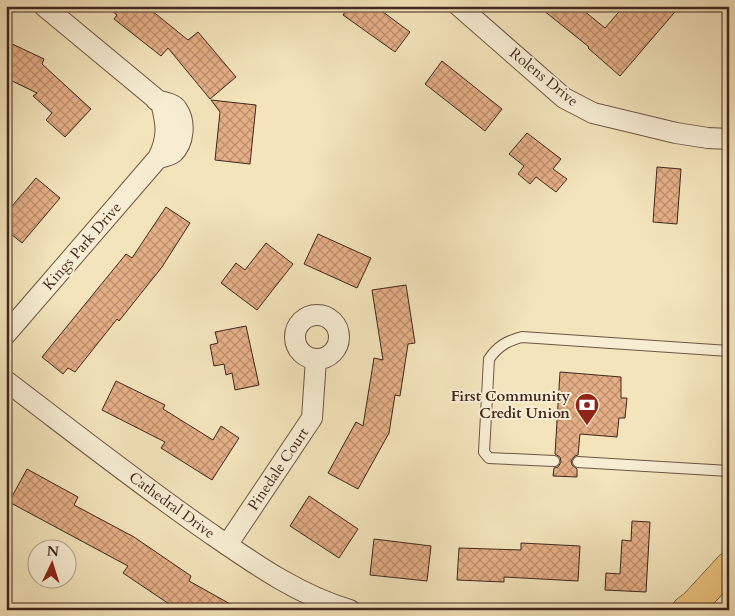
<svg xmlns="http://www.w3.org/2000/svg" width="735" height="616" viewBox="0 0 735 616" font-family="Cardo,serif">
  <style>
    .building { fill: url(#building-cross-hatch); stroke: #41271e }
    .lines { fill: none; stroke-linecap: round; stroke-linejoin: round }
    .service-casing { stroke: #6e5645; stroke-width: 12 }
    .minor-casing { stroke: #6e5645; stroke-width: 22 }
    .primary-casing { stroke: #41271e; stroke-width: 29 }
    .service { stroke: #f7edd3; stroke-width: 10 }
    .minor { stroke: #f7edd3; stroke-width: 20 }
    .primary { stroke: #eac27e; stroke-width: 28 }
    .labels { text-anchor: middle; dominant-baseline: central; stroke-width: 4; stroke-linejoin: round; paint-order: stroke }
    .street-label { font-size: 15px; fill: #41271e; stroke: #f7edd3 }
    .poi-label { font-size: 15px; font-weight: bold; fill: #41271e; stroke: #f7edd3; text-anchor: end }
  </style>
  <defs>
    <pattern id="building-cross-hatch" width="8" height="8" patternUnits="userSpaceOnUse" patternTransform="scale(1.25)"><rect width="8" height="8" fill="#e5af86"/><path d="M0 0l8 8M0 8l8-8" fill="none" stroke="#bb8e6d"/></pattern>
  </defs>
  <rect width="100%" height="100%" fill="#f3e4bb"/>
  <filter id="stains"><feTurbulence type="fractalNoise" baseFrequency=".004" numOctaves="4"/><feColorMatrix values="0 0 0 0 .2 0 0 0 0 .09 0 0 0 0 .02 0 0 0 .5 -.17"/></filter>
  <radialGradient id="worn" r=".72"><stop offset=".6" stop-color="#630" stop-opacity="0"/><stop offset="1" stop-color="#630" stop-opacity=".3"/></radialGradient>
  <!-- building -->
  <path class="building" d="M105,6H146L188,40L198,32L236,77L210,99L168,48L161,56L114,19L117,15Z
    M349,6H375L410,32L395,52L343,15Z
    M538,6H578L605,28L624,6H680L620,76L588,48L589,47Z
    M6,41L44,59L42,64L91,109L65,137L46,120L52,113L33,96L37,93L6,78Z
    M442,61L502,109L485,131L425,84Z
    M211,100L256,105L250,164L215,160L220,112Z
    M527,133L561,159L553,169L567,179L556,192L536,177L530,184L518,174L524,166L509,154Z
    M657,167L681,169L677,224L653,222Z
    M36,178L60,198L22,243L6,230V213Z
    M166,207L190,223L162,267L119,321L117,319L75,372L68,368L63,374L42,357L126,254L132,258Z
    M318,234L371,258L357,288L304,264Z
    M266,243L293,264L257,310L221,283L236,263L245,270Z
    M406,285L415,343L408,344L400,396L395,395L389,433L358,489L328,473L356,422L363,426L374,358L383,360L372,290Z
    M246,326L259,385L235,390L232,373L226,375L224,364L214,366L210,345L218,343L215,332Z
    M560,372L621,377V398H627L625,418H619L617,437L580,434L578,455L575,456L571,461L572,465L577,469V477L553,476L554,468L558,467L561,462L560,457L555,454Z
    M116,381L165,405L163,409L213,440L221,426L239,438L212,480L161,448L165,442L102,410Z
    M27,469L78,497L74,505L134,537L191,576L189,581L241,610H178L123,573L128,566L9,502Z
    M309,496L358,529L339,558L290,526Z
    M632,521L650,522L646,592L605,590L606,573L620,574L622,540L631,541Z
    M374,539L431,546L427,581L370,575Z
    M521,543L580,546L578,581L504,577V582L457,580L459,548L521,550Z"/>
  <g class="lines">
    <defs>
      <path id="service" d="M554,461L489,458L484,452L489,359C498,346 507,341 522,337L729,351
        M578,462L729,471"/>
      <path id="minor" d="M459,6L564,98L593,113L676,133L708,138L729,139
        M156,100C163,102 173,103 177,109C186,122 184,143 173,153C169,156 163,157 158,158
        M295 337a22 22 0 1 1 44 0a22 22 0 1 1-44 0Z
        M6,334L158,158C168,138 167,125 161,103L44,6
        M6,381C72,431 137,482 204,529C249,560 297,595 350,610
        M227,545L312,418L316,359"/>
      <path id="primary" d="M686,610L694,604L729,566"/>
    </defs>
    <!-- service casing -->
    <use href="#service" class="service-casing"/>
    <!-- minor casing -->
    <use href="#minor" class="minor-casing"/>
    <!-- primary casing -->
    <use href="#primary" class="primary-casing"/>
    <!-- service -->
    <use href="#service" class="service"/>
    <!-- minor -->
    <use href="#minor" class="minor"/>
    <!-- primary -->
    <use href="#primary" class="primary"/>
  </g>
  <!-- icons -->
  <defs>
    <symbol id="bank-pin" viewBox="-11 -11 22 30"><path d="M0 17L-7.5 6A9.5 9.5 0 1 1 7.5 6Z" fill="#8f2418" stroke="#f7edd3"/><path d="M-6-4H6V4H-6ZM0-2.3a2.3 2.3 0 1 0 0 4.6a2.3 2.3 0 1 0 0-4.6Z" fill="#fff"/></symbol>
  </defs>
  <g fill-rule="evenodd">
    <use href="#bank-pin" x="573" y="391" width="28" height="38"/>
  </g>
  <g class="labels">
    <!-- street labels -->
    <g class="street-label">
      <text transform="translate(544 77) rotate(39)">Rolens Drive</text>
      <text transform="translate(82 246) rotate(-49)">Kings Park Drive</text>
      <text transform="translate(278 469) rotate(-56)">Pinedale Court</text>
      <text transform="translate(172 505) rotate(36)">Cathedral Drive</text>
    </g>
    <!-- poi labels -->
    <g class="poi-label">
      <text x="570" y="396">First Community<tspan x="570" dy="17">Credit Union</tspan></text>
    </g>
  </g>
  <!-- margin -->
  <rect width="735" height="616" fill="none" stroke="#f3e4bb" stroke-width="25"/>
  <rect x="8" y="8" width="720" height="601" fill="none" stroke="#41271e" stroke-width="2.5"/>
  <rect x="12" y="12" width="710" height="591" fill="none" stroke="#41271e"/>
  <!-- north arrow -->
  <g transform="translate(52 564) rotate(4)"><circle r="24" fill="#f7edd3" stroke="#ae9e8b"/>
  <path d="M0-4L9 19L0 12L-9 19Z" fill="#8f2418"/>
  <text y="-8" font-size="14" font-weight="bold" text-anchor="middle" fill="#41271e">N</text>
  </g>
  <rect width="100%" height="100%" filter="url(#stains)"/>
  <rect width="100%" height="100%" fill="url(#worn)"/>
</svg>
